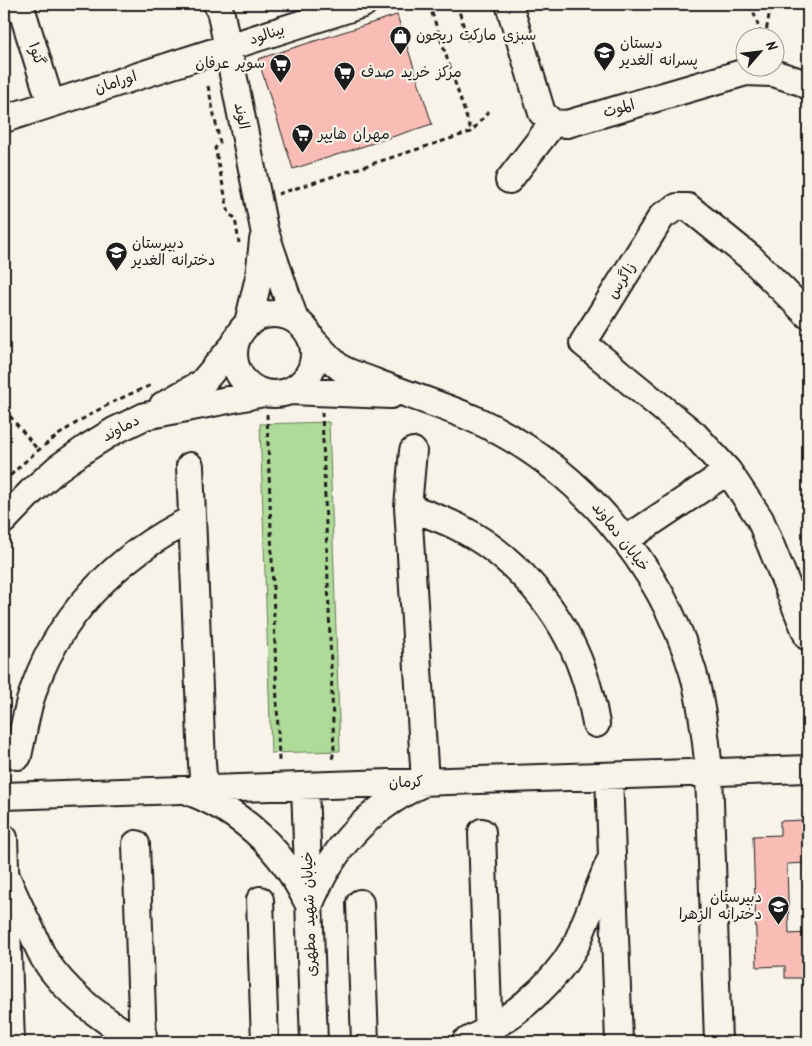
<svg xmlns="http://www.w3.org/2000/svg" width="812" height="1046" viewBox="0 0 812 1046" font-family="Kalam,'Playpen Sans Arabic',sans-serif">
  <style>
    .green { fill: #afdb99; stroke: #667c5a }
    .building { fill: #f9bdb6; stroke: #1c1c1c }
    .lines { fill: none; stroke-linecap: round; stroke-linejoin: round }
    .minor-casing { stroke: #1c1c1c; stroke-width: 30 }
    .path { stroke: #1c1c1c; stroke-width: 3; stroke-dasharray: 5 4; stroke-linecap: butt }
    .minor { stroke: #f7f3e8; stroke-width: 26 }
    .labels { text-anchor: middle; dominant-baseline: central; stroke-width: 4.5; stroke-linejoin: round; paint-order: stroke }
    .street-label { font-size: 15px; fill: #1c1c1c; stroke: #f7f3e8 }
    .poi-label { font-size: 15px; fill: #1c1c1c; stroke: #f7f3e8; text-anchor: start }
  </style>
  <rect width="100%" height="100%" fill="#f7f3e8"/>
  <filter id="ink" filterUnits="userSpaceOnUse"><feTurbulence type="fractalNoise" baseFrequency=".02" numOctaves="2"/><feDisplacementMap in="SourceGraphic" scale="10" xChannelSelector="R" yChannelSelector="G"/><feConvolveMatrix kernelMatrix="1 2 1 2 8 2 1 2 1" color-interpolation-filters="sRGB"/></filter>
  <g filter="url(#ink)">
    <!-- green -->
    <path class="green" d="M329,422L340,751L271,753L260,424Z"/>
    <!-- building -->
    <path class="building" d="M397,15L432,124L293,169L258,59Z
      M808,820V863L787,864L789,934L808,933V978H785V966L757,967L753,836L780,835V821Z"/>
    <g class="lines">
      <defs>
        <path id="minor" d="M20,4L51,104
          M217,4L221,14L264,229L295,320
          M509,4L542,113L553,123L567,124L746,72L773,73L804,83L808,86
          M4,119L363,4
          M509,180L553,123
          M234 354a40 40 0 1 1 80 0a40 40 0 1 1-80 0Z
          M808,315L751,258L688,207H677L662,216L583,343L694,434L728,471L760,519L808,637
          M248,323L259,277L263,240
          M311,339C319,346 335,366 344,370C354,375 365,378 375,382C408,395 442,405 474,419C579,466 660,563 693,672C702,704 706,738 709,772L718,1042
          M289,391L391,395
          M163,405L202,383L235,344
          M190,466L202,763L204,789
          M408,507C425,513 442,519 458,527C515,556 562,611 583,672C589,689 593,706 596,724
          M4,520L32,491L58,468L88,447L114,431L145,416L264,393
          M625,540L728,471
          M18,756C22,738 25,719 30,701C54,619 117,555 192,519
          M609,776L619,1042
          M305,786L314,1042
          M190,792C244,813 282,850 307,901
          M4,796L808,769
          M482,832L489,1042
          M4,838L11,1042
          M136,844L143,1042
          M6,876C14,895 23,914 32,932C36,941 40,952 45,960C68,995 105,1022 141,1042
          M260,900L265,1042
          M360,903L365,1042
          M309,906C333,846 367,810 425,782L408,507L413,451
          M465,1042C507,1022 550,989 574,948C579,940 582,929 586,920C594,901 601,882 609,863"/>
      </defs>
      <!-- minor casing -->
      <use href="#minor" class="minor-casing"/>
      <!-- path -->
      <path class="path" d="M429,4L471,131
        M457,4L468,41
        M751,4L762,38
        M765,38L771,4
        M208,86L220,143L215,148L229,214L235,218L239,243
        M278,194L471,132L489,111
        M4,409L38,450
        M322,412L334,751L332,759
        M267,414L279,761
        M4,482C45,439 97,406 152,385"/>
      <!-- minor -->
      <use href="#minor" class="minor"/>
    </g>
  </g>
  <!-- icons -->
  <defs>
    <symbol id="shop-pin" viewBox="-11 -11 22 30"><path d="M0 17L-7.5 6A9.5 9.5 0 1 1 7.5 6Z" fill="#1c1c1c" stroke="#f7f3e8"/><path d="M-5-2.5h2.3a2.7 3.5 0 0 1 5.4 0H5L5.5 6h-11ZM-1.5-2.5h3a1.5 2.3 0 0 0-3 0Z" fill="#fff"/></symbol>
    <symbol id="school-pin" viewBox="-11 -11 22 30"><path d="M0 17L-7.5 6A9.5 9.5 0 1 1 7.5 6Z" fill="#1c1c1c" stroke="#f7f3e8"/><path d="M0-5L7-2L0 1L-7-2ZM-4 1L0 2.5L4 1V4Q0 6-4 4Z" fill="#fff"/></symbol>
    <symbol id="supermarket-pin" viewBox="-11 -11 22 30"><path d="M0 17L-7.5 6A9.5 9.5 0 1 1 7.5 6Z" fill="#1c1c1c" stroke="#f7f3e8"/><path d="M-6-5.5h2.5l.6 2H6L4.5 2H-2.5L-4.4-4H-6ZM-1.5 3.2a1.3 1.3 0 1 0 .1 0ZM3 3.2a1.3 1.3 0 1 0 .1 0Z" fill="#fff"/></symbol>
  </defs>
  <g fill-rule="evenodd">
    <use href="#shop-pin" x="388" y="24" width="25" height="34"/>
    <use href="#school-pin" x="592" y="40" width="25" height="34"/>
    <use href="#supermarket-pin" x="268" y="52" width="25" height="34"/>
    <use href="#supermarket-pin" x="332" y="60" width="25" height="34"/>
    <use href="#supermarket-pin" x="290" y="122" width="25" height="34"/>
    <use href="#school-pin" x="104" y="240" width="25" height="34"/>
    <use href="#school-pin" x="766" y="894" width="25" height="34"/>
  </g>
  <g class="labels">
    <!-- street labels -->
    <g class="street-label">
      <text transform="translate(267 35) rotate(-18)">بینالود</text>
      <text transform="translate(36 54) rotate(73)">گنو۱</text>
      <text transform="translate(116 83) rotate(-18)">اورامان</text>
      <text transform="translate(619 109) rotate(-16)">الموت</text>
      <text transform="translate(241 116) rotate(79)">الوند</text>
      <text transform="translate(622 281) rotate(-58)">زاگرس</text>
      <text transform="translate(121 429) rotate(-28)">دماوند</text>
      <text transform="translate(620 537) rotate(52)">خیابان دماوند</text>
      <text transform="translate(406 783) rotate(-2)">کرمان</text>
      <text transform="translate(310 914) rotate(-92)">خیابان شهید مطهری</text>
    </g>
    <!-- poi labels -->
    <g class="poi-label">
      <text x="416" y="36">سبزی مارکت ریحون</text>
      <text x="620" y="44">دبستان<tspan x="620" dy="17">پسرانه الغدیر</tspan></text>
      <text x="265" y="64" text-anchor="end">سوپر عرفان</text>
      <text x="361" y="73">مرکز خرید صدف</text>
      <text x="318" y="135">مهران هایپر</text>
      <text x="132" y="244">دبیرستان<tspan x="132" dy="17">دخترانه الغدیر</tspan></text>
      <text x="762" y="898" text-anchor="end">دبیرستان<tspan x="762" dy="17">دخترانه الزهرا</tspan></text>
    </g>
  </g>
  <!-- margin -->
  <rect width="812" height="1046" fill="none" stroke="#f7f3e8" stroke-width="20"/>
  <rect x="10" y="10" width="792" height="1026" fill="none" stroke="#1c1c1c" stroke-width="2" filter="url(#ink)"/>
  <!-- north arrow -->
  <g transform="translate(760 52) rotate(62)"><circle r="24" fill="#f7f3e8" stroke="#9f9d96"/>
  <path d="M0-4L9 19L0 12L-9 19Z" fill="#1c1c1c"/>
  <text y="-8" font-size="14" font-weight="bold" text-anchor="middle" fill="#1c1c1c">N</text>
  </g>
</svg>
